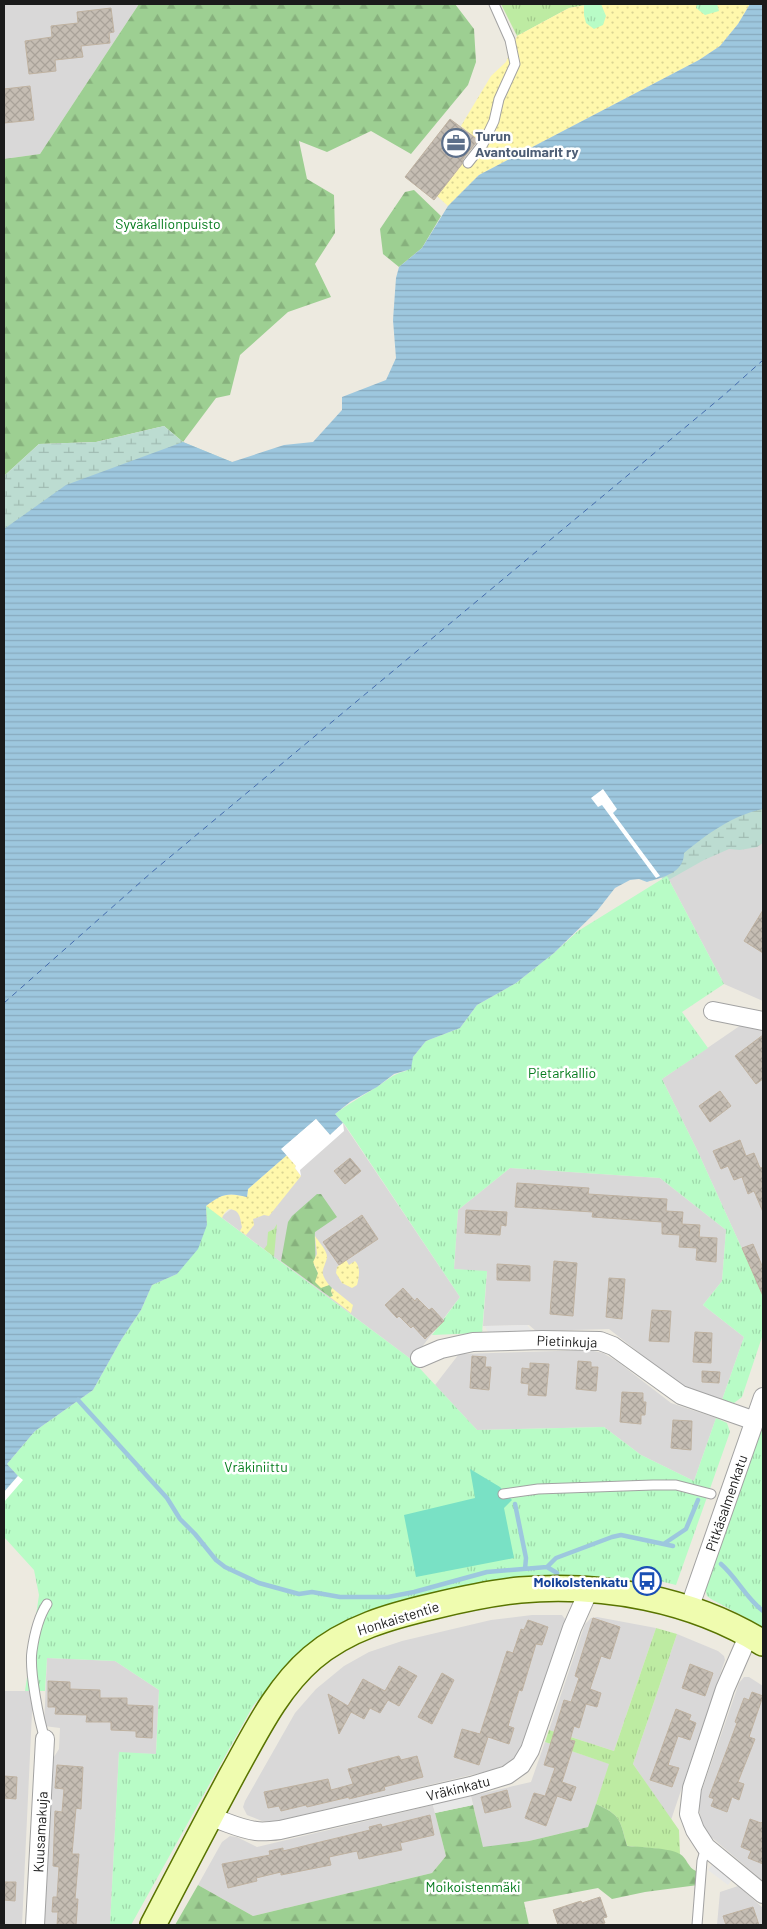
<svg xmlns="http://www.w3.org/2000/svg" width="767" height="1929" viewBox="0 0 767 1929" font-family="Barlow,sans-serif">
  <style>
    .residential { fill: #d9d8d8 }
    .grass { fill: url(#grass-tufts) }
    .forest { fill: url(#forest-firs) }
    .wetland { fill: url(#wetland-marsh) }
    .sand { fill: url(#sand-dots) }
    .park { fill: url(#park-tufts) }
    .pitch { fill: #79e1c5 }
    .parking { fill: #e7e7e7 }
    .water { fill: url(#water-rules) }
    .pier { fill: #fff }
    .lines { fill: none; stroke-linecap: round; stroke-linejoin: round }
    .stream { stroke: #9dc7de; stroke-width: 4.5 }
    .ferry { stroke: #446cae; stroke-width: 1; stroke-dasharray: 6 5; stroke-linecap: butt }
    .building { fill: url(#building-cross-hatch); stroke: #bfb2a1 }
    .lane-casing { stroke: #a2a2a2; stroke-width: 11 }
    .street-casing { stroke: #a2a2a2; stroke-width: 20 }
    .secondary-casing { stroke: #597400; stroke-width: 28 }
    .lane { stroke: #fff; stroke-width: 9 }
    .street { stroke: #fff; stroke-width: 18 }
    .secondary { stroke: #effcaf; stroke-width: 25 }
    .labels { text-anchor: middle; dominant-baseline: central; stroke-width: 5; stroke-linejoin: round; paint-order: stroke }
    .service-label { font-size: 14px; font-weight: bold; fill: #4e5e75; stroke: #fff; text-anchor: start }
    .park-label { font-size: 14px; fill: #067c1e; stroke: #fff }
    .street-label { font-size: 14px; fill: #1b1b1b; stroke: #fff }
    .transit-label { font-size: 14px; font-weight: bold; fill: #164399; stroke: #fff; text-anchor: end }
  </style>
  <defs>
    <pattern id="grass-tufts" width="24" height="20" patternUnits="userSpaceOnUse" patternTransform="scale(1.25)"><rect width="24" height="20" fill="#bdeba2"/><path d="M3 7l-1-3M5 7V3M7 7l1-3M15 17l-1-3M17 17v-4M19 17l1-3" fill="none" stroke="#a2c98b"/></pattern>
    <pattern id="forest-firs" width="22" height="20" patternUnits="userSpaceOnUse" patternTransform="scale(1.25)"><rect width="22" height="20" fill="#9dcf92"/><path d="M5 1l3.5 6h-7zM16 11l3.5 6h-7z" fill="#87b17d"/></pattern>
    <pattern id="wetland-marsh" width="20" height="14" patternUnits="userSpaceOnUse" patternTransform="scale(1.25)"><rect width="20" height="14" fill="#bcdcd1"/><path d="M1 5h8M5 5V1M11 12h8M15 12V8" fill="none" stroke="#a1bcb3"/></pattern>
    <pattern id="sand-dots" width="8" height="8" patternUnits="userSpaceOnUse" patternTransform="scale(1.25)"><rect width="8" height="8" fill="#fff8ac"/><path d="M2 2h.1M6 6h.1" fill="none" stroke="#dad493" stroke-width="1.8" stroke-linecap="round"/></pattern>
    <pattern id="park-tufts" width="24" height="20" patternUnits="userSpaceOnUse" patternTransform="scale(1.25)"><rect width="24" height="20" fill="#b8fcc6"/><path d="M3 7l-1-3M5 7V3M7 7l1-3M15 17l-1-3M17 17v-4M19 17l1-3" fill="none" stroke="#9ed7aa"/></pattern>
    <pattern id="water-rules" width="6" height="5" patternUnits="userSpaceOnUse" patternTransform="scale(1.25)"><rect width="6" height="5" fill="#9dc7de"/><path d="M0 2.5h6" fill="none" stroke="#87aabe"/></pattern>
    <pattern id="building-cross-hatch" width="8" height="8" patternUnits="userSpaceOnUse" patternTransform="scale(1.25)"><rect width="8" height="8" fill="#c5bdb3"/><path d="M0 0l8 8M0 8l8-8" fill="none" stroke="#a9a299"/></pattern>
  </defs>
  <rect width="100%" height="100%" fill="#edeae0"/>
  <!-- residential -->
  <path class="residential" d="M4,4H139L40,154L4,159Z
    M763,809V1001L724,984L667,876Z
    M744,1023L763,1030V1295L698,1152L662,1079Z
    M343,1123L460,1297L412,1360L221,1217L247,1197L286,1155L330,1135Z
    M510,1168L660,1178L726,1230L722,1281L703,1305L744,1337L722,1400L680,1385L609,1329L536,1331L529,1325L483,1326L487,1272L454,1269L458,1210Z
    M589,1350L603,1353L618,1362L671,1403L716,1418L694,1481L641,1455L604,1427L477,1430L435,1385L459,1354Z
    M532,1615H562L565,1619V1623L524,1742L516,1756L509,1763L492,1770L277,1821H262L247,1815L243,1807L245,1801L295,1713L316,1689L344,1666L369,1652L402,1641L491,1620Z
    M597,1617L656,1628L614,1751L549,1730L585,1624L591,1618Z
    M677,1634L718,1651L724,1656L725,1660L671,1820L633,1764Z
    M47,1658L115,1661L159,1690L156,1754L119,1753L110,1925H44L52,1760L59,1749L60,1728L44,1726Z
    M744,1677H749L763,1686V1881L710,1836L702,1823L700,1814L699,1806L701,1793L739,1683Z
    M4,1691H33L22,1925H4Z
    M545,1742L610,1764L588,1827L529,1841L483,1848L471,1796L531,1782Z
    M433,1805L446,1856L432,1873L253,1916L198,1885L222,1842L230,1836L237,1837L257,1847Z
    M738,1886L763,1908V1925H717L720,1892Z"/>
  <!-- grass -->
  <path class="grass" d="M501,4H592L569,8L517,36Z
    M277,1224L274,1257L264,1249L267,1245L268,1232L274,1229Z
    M656,1628L677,1634L633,1764L679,1830L680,1854L659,1849L627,1846C620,1820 621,1815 596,1804L609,1764L545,1742L549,1730L614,1751Z"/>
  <!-- forest -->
  <path class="forest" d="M139,4H455L474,29L476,62L468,85L411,154L371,131L327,152L299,141L307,179L334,195L335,233L315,264L331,297L288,312L240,355L230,395L216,398L183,442L164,426L96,442L39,444L4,476V159L40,154Z
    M414,190L441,216L422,248L399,267L383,254L380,229L405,192Z
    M317,1194H321L337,1217L315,1232C314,1243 317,1253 314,1265L318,1273L321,1287L329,1285L332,1288L331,1291L333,1296L330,1297L281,1261L288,1222L292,1216Z
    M596,1804C621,1815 620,1820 627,1846C638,1847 671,1848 680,1854C687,1858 688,1868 696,1871L698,1885L645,1892L612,1899L598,1888L524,1902L529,1925H175L198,1885L253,1916L432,1873L446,1856L435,1813L473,1805L483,1847L529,1841L588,1827Z"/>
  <!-- wetland -->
  <path class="wetland" d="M164,426L183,442L232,462L4,585V476L39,444L96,442Z
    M763,788V843L757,847L740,850L729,849L704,860L665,882L660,876L652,840Z"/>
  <!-- sand -->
  <path class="sand" d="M592,4H750L738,24L720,46L699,60L479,175L448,206L437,196L480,142L461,126L491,76L506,62L517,36L569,8Z
    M287,1155L296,1166L295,1168L301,1176L269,1216L264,1215L253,1219L254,1225L246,1235L240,1231L242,1227C240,1217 240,1210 229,1209C216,1218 222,1234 224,1248L152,1285L206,1206C221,1194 228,1192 247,1197L248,1189Z
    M315,1236C318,1241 328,1251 327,1258C323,1272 319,1271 329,1285L321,1288L315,1282L318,1273L313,1262L317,1254Z
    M346,1260L349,1265L355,1261C361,1267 359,1277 357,1285L352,1288L342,1283L336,1273L337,1267Z
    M332,1288L353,1305L351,1313L330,1297L333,1296L331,1291Z"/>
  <!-- park -->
  <path class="park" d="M592,4H601L606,16L603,25L594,29L586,23L584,15V5Z
    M697,4H717L719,11L705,15L696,8Z
    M667,876L724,984L682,1012L708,1048L662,1079L698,1152L763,1295V1334L742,1397L734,1403L722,1400L744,1337L703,1305L722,1281L726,1230L660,1178L510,1168L458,1210L454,1269L487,1271L482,1333L432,1335L460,1297L345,1125L335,1114C348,1104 361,1097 375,1088C387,1081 392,1074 406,1071L413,1057L426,1041L460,1028L477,1005L516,983L554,953L578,931Z
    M206,1206L412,1360L477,1430L604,1427L641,1455L694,1481L716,1418L727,1423L730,1432L676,1585L635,1575L633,1580H618L421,1601L376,1609L331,1629L286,1667L253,1706L131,1925H110L119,1752L156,1754L159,1690L115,1661L47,1658L45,1691H25L39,1595L34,1570L4,1537V1492L18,1476L7,1464L35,1431L93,1390L121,1340L141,1310L152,1285L177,1274L207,1225Z
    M761,1422L763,1425V1627L711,1599L707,1596L705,1589Z"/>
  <!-- pitch -->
  <path class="pitch" d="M470,1469L500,1487L512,1500L504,1508L514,1558L416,1577L404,1515L475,1498Z"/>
  <!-- parking -->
  <path class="parking" d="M527,1325L536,1336L492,1337L484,1326Z
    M470,1793L473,1805L435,1813L432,1802Z
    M715,1861L735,1876L728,1885L708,1870Z"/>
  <!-- water -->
  <path class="water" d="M750,4H763V809C733,815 707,834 684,853C684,873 663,877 647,882L639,879L630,880L615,888L597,911L554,953L516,983L477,1005L460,1028L426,1041L413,1057L411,1069L394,1074L377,1087L350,1102L335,1114L343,1123L330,1135L316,1119L282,1149L287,1155L248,1189L247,1197C228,1192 221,1194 206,1206L207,1225L198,1249L177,1274L152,1285L141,1310L121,1340L93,1390L35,1431L7,1464L18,1476L4,1492V529L66,485L183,442L232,462L284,445L313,442L342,410V397L386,380L396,358L393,320L396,278L399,267L422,248L448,206L479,175L699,60L720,46L738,24Z"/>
  <!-- pier -->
  <path class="pier" d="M603,789L617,809L613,813L660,876L656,878L602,805L598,807L591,798Z
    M316,1119L330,1135L343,1123L344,1131L300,1170L301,1176L295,1168L296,1166L281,1149Z
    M18,1476L23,1480L4,1502V1492Z"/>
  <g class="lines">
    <!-- stream -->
    <path class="stream" d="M78,1400L167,1498L180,1519L195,1534L216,1560L225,1567L259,1583L299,1594L312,1592L340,1597H388L414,1592L487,1572L547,1567L556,1558L612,1537L621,1535L673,1546
      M515,1504L526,1558L525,1569
      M665,1543L686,1529L698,1500
      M721,1564C737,1578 746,1598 763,1611
      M547,1567L557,1573"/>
    <!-- ferry -->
    <path class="ferry" d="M4,1003L152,872L724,395L763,360"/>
  </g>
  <!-- building -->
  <path class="building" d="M111,8L114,32L109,33L110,43L81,46L83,57L55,60L56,71L29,74L25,41L52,37L51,26L78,23L77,12Z
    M30,86L34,120L4,123V89Z
    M450,119L478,140L463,159L462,164L434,200L405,177Z
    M763,910V953L744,941Z
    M763,1035V1079L756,1084L735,1056Z
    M720,1091L731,1106L710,1122L699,1106Z
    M740,1140L746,1156L754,1153L760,1168L763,1167V1212L754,1191L748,1194L742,1177L734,1180L728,1166L721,1169L713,1151Z
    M350,1158L361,1171L345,1184L334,1171Z
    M517,1183L589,1188L588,1194L667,1199L666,1211L683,1212L682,1224L700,1225L699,1237L717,1238L716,1262L696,1260L697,1248L679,1247L680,1235L662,1234V1222L592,1217L593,1212L515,1207Z
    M466,1210L507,1212L506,1226L501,1225L500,1235L465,1233Z
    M362,1215L378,1239L339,1265L323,1242Z
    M753,1244L763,1268V1296L742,1248Z
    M554,1261L577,1263L573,1316L550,1314Z
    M497,1264L530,1266V1281L497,1280Z
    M609,1278L625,1279L622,1319L606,1317Z
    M403,1288L415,1301L417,1298L429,1310L432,1308L444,1321L425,1339L413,1326L411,1328L399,1316L397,1318L385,1305Z
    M652,1310L671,1311L669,1342L649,1341Z
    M695,1332L712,1333L711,1363L693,1362Z
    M472,1356L486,1357L485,1367H491L489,1390L470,1388Z
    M578,1361L591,1362V1367H598L596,1391L576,1389Z
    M530,1363L549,1364L546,1396L528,1395L529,1384L521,1383L522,1368L530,1369Z
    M702,1371L720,1372L719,1383L702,1382Z
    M622,1392L643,1393V1402H646L645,1415H641V1424L620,1422Z
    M673,1420L692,1421L691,1450L671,1448Z
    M593,1618L620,1627L610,1659L601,1656L590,1689L601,1693L597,1707L586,1704L579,1728L574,1726L570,1740L575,1741L562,1782L576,1787L571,1801L557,1796L546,1826L525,1818L534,1793L545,1796L555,1768L544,1765L564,1700L571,1702L579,1678L575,1676Z
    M528,1620L548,1627L542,1645L536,1644L522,1691L519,1690L508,1726L514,1728L509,1744L488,1737L479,1765L454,1757L462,1729L480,1734L507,1651L513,1653L521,1629L524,1630Z
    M690,1664L713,1673L705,1696L682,1688Z
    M399,1666L417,1676L399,1706L388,1700L380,1713L370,1708L364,1719L351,1712L339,1734L328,1694L348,1706L363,1679L385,1691Z
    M442,1673L454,1680L432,1724L418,1717Z
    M48,1681L70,1682V1689L100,1690V1698H127V1705L153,1706L152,1738L136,1737V1731L111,1730V1722H86L87,1715L55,1714L56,1707H48Z
    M752,1692L763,1696L749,1737L755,1739L738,1782L744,1784L739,1800L732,1797L727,1812L711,1806L714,1799L709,1797L737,1723L735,1722L744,1698L749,1700Z
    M676,1709L691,1715L689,1720L696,1723L690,1740L678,1736L668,1765L679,1768L672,1787L650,1780Z
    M399,1756L401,1760L417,1756L423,1777L384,1787L385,1790L349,1799V1797L307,1807L306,1805L281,1811L279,1806L268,1808L264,1792L328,1779L331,1790L353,1784L348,1769Z
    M57,1765L83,1767L81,1809L76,1808L72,1854H79L75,1899H78L76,1925H57L58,1912H52L53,1897H57L59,1867L53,1866L55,1811L62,1812L64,1789L55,1788Z
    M4,1776L17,1777L16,1799L4,1798Z
    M507,1790L511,1807L485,1813L481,1797Z
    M430,1815L434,1835L400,1843L402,1850L359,1859L357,1851L329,1857L331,1865L281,1875V1872L256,1878L257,1881L228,1888L222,1864L270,1855L269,1851L283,1848V1851L370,1830L369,1827L381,1824L382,1827Z
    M750,1819L761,1823L763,1821V1864L748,1858L751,1851L741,1847Z
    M4,1882H16L15,1901L4,1900Z
    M600,1897L607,1917L603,1918L605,1923L597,1925H558L553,1910L581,1901L582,1903Z
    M753,1907L759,1925H726L723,1916Z"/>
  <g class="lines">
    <defs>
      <path id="lane" d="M468,163L483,144L494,121L499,99L515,64L510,40L494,4
        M503,1494L538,1489L653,1485H676L711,1494
        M45,1739C39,1721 29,1670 32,1651C34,1637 39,1616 47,1604
        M697,1925L702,1861L706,1847"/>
      <path id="street" d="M713,1011L763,1021
        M420,1358L441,1349L473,1342L542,1340L600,1341L613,1346L681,1395L755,1421
        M689,1609L763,1397
        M749,1634L725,1689L692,1788L689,1814L695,1830L706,1847L763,1894
        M210,1817C225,1821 239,1829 256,1831C263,1832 272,1831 280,1830L471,1786L507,1775L521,1765L530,1750L572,1628L589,1590
        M35,1925L45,1739"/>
      <path id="secondary" d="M153,1925C179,1875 205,1825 232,1775C255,1734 276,1689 312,1658C347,1628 391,1616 434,1606C463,1599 491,1593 520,1590C603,1583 692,1599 763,1643"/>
    </defs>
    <!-- lane casing -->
    <use href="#lane" class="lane-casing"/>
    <!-- street casing -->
    <use href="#street" class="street-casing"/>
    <!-- secondary casing -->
    <use href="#secondary" class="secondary-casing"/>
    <!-- lane -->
    <use href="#lane" class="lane"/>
    <!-- street -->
    <use href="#street" class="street"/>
    <!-- secondary -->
    <use href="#secondary" class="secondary"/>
  </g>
  <!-- icons -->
  <defs>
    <symbol id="office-ring" viewBox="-11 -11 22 22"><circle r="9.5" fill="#fff" stroke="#5c6f8a" stroke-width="1.5"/><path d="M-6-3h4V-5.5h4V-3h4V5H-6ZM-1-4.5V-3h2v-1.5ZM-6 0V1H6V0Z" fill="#5c6f8a"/></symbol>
    <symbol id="bus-ring" viewBox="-11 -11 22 22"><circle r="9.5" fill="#fff" stroke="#1a4fb4" stroke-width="1.5"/><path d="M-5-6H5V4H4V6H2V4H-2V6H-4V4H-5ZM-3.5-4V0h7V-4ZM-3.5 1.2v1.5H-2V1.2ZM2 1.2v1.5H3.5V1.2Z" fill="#1a4fb4"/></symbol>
  </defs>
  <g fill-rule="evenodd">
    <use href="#office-ring" x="440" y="127" width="32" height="32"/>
    <use href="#bus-ring" x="631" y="1565" width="32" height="32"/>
  </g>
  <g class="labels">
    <!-- service labels -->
    <g class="service-label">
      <text x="475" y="135">Turun<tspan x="475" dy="16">Avantouimarit ry</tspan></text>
    </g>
    <!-- park labels -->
    <g class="park-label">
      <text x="168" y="223">Syväkallionpuisto</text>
      <text x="562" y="1072">Pietarkallio</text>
      <text x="256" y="1466">Vräkiniittu</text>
      <text x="473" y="1886">Moikoistenmäki</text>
    </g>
    <!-- street labels -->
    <g class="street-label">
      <text transform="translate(567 1341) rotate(2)">Pietinkuja</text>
      <text transform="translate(726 1503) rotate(-71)">Pitkäsalmenkatu</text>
      <text transform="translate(398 1618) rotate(-17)">Honkaistentie</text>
      <text transform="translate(458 1788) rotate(-14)">Vräkinkatu</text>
      <text transform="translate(40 1832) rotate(-87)">Kuusamakuja</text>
    </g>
    <!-- transit labels -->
    <g class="transit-label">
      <text x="628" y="1581">Moikoistenkatu</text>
    </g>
  </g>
  <!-- border -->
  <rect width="767" height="1929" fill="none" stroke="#1b1b1b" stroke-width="10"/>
</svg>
